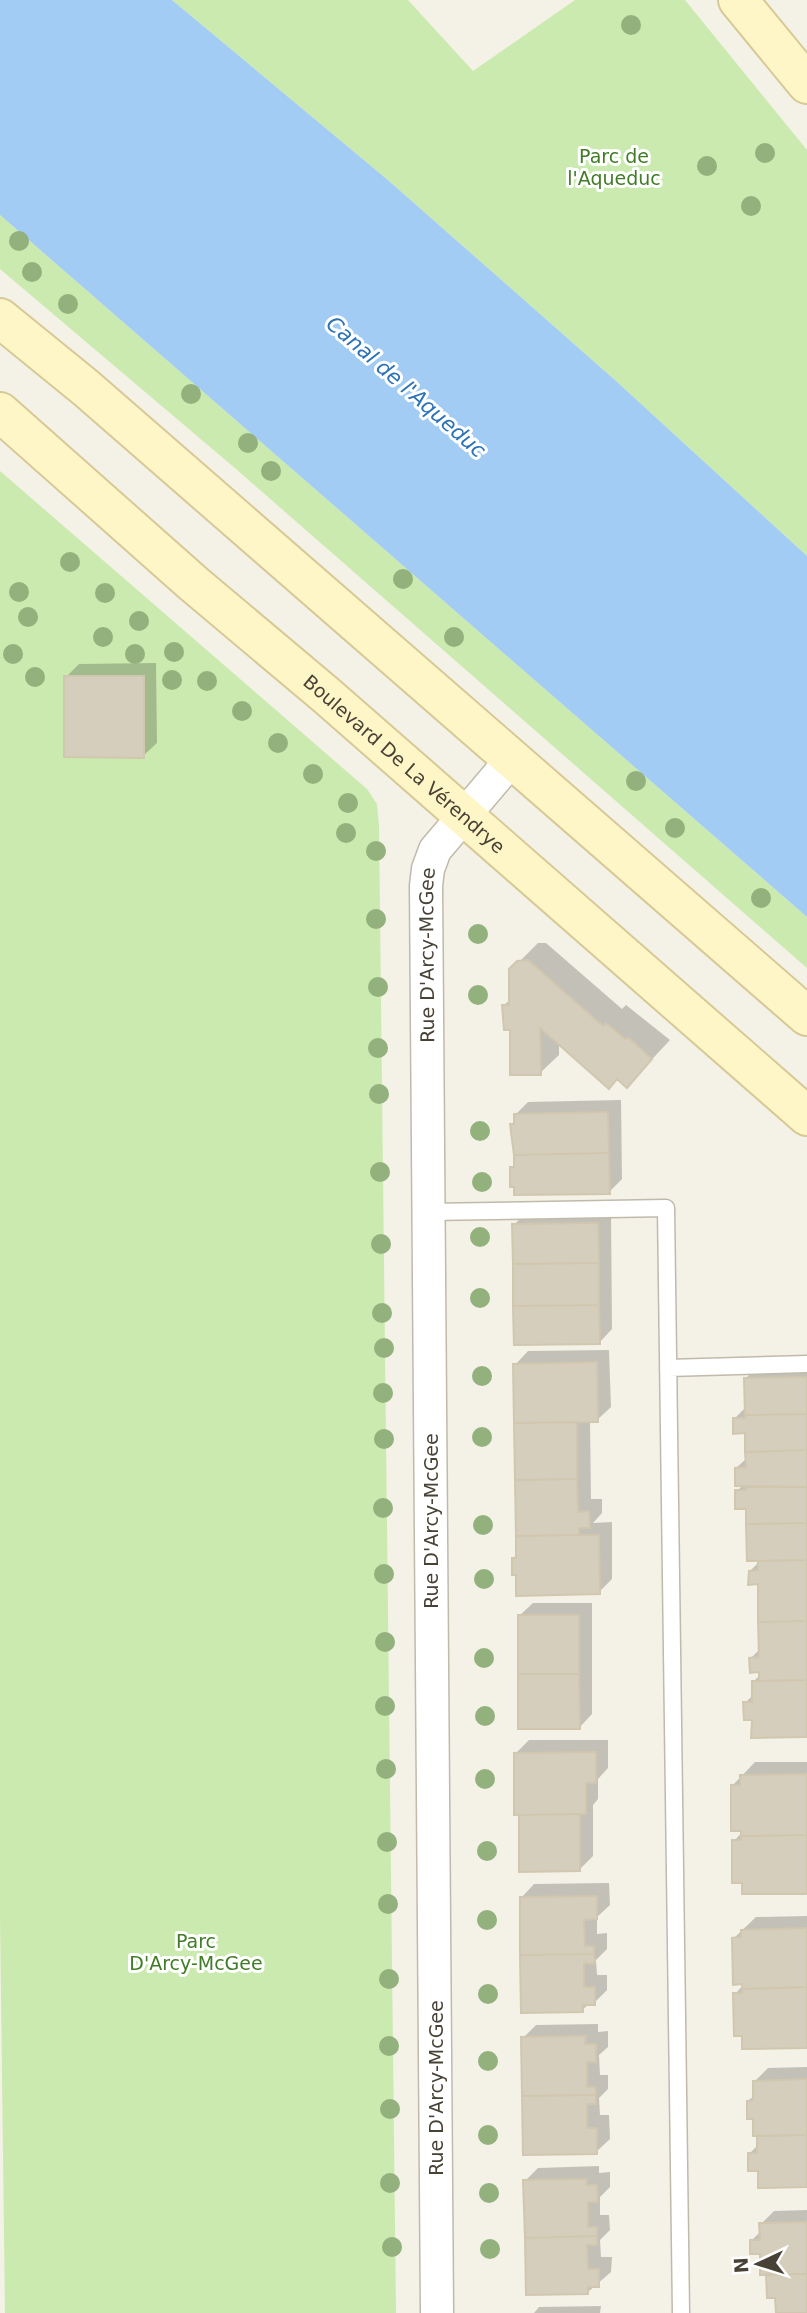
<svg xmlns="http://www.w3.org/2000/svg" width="807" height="2313" viewBox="0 0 807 2313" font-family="'DejaVu Sans',sans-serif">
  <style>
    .green { fill: #cbeaaf }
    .water { fill: #a2ccf3 }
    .shadow { fill: #0003 }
    .building { fill: #d6cebc; stroke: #d1c7af; stroke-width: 2 }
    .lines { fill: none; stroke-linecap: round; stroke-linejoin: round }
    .service-casing { stroke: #c0baaa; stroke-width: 19 }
    .minor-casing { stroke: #c0baaa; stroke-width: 35 }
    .secondary-casing { stroke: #d6c996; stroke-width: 42 }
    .service { stroke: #fff; stroke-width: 16 }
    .minor { stroke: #fff; stroke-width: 32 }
    .secondary { stroke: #fff6c7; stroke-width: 38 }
    .tree { fill: #92b17d }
    .labels { text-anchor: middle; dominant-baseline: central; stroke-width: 6; stroke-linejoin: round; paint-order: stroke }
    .park-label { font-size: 19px; fill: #417c27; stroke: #fff }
    .street-label { font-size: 19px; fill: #484236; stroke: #fff }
    .water-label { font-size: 21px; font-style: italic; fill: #2b72b8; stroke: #fff }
  </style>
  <rect width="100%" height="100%" fill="#f4f1e7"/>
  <!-- green -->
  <path class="green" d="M172,0H408L473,71L575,0H685L807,150V556L616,381L389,181Z
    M0,215L807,917V968L236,469L0,269Z
    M0,471L367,789L377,804L379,825L396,2313H5L0,1917Z"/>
  <!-- water -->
  <path class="water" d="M0,0H172L389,181L616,381L807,556V917L0,215Z"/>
  <!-- shadow -->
  <path class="shadow" d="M156,663L157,743L143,756L66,677L79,664Z
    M538,943H546L622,1009L626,1005L670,1040L627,1086L618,1078L559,1042V1055L540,1073L511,1028L504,1005L511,999V970Z
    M621,1100L622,1179L609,1192L512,1168L516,1164L512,1125L515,1121V1115L528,1102Z
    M527,1211H611L612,1329L599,1343L514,1225Z
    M609,1350L611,1407L597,1420H590L591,1499H602V1513L593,1523L612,1522V1579L599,1592L518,1573L513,1558L518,1554L515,1365L528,1351Z
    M807,1364V1735L753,1718L745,1703L754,1694L753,1682L760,1675V1671L751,1658L760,1649V1583L750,1571L759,1562V1559L747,1507L737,1491L744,1484L736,1468L747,1458L746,1431L734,1419L746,1407V1378L759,1365Z
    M533,1603H592V1714L579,1728L519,1616Z
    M529,1740H608V1768L598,1779V1799L593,1805V1856L579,1870H521L520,1813L516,1753Z
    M755,1762H807V1892L734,1841L745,1829L732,1786Z
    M609,1883L610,1905L597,1917V1934L607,1933V1949L596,1960L597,1975H607V1990L594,2003L589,2004L582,2010L521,1898L534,1884Z
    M807,1916V2046L735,1994L746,1982L734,1938L756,1917Z
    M598,2024V2032L608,2031V2047L599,2055L600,2075H608V2089L599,2098L600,2115H609L610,2139L596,2152L523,2038L536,2025Z
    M807,2067V2186L759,2169L749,2154L759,2144L754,2117L748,2101L755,2095V2081L768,2068Z
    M599,2166V2173L610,2172V2187L600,2197V2215H609L610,2230L600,2240L601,2257H612L611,2272L588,2292L525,2181L538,2168Z
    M807,2210V2313H778L777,2296L762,2252L752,2240L761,2231V2224L774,2211Z
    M601,2306L600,2313H534L539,2307Z"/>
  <!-- building -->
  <path class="building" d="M64,676H144V758L64,757Z
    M528,960L603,1026L606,1023L625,1039L629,1038L652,1059L627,1088L617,1079L609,1089L540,1028L541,1075H510V1030H504L502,1005H509V969L517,961Z
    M608,1112L609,1153L514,1155L510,1124H514V1114Z
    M609,1153L610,1194L514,1195V1187H510V1167H514V1155Z
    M598,1223L599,1263L513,1264L512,1224Z
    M599,1263V1305L513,1306V1264Z
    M599,1305L600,1344L514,1345L513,1306Z
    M597,1362L598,1422L514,1423L513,1364Z
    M807,1377V1414L745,1415L744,1378Z
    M807,1414V1450L745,1452V1433L733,1434V1418H745V1415Z
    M577,1422V1479L515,1480L514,1423Z
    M807,1450V1487L735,1486V1468L746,1467L745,1452Z
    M577,1479L578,1512L589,1511L590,1528H579V1535L516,1536L515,1480Z
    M746,1487H807V1523L746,1524V1509H735V1490H746Z
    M807,1523V1560L747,1561L746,1524Z
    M579,1535H599L600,1594L516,1596V1575H512V1558H516V1536Z
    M807,1560V1621L758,1622V1584L748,1585L749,1571L758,1570V1561Z
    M518,1615H579V1674H518Z
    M807,1621V1680L759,1681V1672L750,1673L749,1658L759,1657L758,1622Z
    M518,1674H579L580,1729H518Z
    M807,1680V1737L751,1738L752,1720H744L743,1702H752V1681Z
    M596,1752V1783H586V1814L514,1815V1753Z
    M807,1774V1835L741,1836V1831H731V1785H740V1775Z
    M580,1814V1871L519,1872V1815Z
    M807,1835V1894H742V1883H732V1840H741V1836Z
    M597,1896V1919L584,1920L585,1946H594V1954L520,1955V1897Z
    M807,1928V1987L742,1989V1984L733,1985L732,1938L741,1937V1930Z
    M594,1954L595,1964L584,1963V1987H595V2005H583V2012L521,2013L520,1955Z
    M807,1987V2048L742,2049V2036H734L733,1993H742V1989Z
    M586,2036L585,2044H596V2062H587V2087H595L596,2095L522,2096L521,2037Z
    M807,2079V2135L753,2136V2119H747V2101L753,2100V2081Z
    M596,2095V2104H587V2128H597V2154L523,2155L522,2096Z
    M807,2135V2187L758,2188V2171H748V2153H757V2136Z
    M587,2179L586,2185H597L598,2202H588V2227H597V2236L525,2238L523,2180Z
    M807,2222V2274L760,2275V2254H750V2240H760L759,2223Z
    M597,2236V2245H587L588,2269H599V2287H588V2294L526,2295L525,2238Z
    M766,2274H807V2313H776L775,2298H767Z"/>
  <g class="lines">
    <defs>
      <path id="service" d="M429,1212L666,1208L681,2313
        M668,1368L807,1364"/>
      <g id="minor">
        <path id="s1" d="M437,2313L426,886L428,869L435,850L512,759"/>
      </g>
      <g id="secondary">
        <path d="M738,0L807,84"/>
        <path d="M0,318L86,388L807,1016"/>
        <path id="s2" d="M0,412L194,584L326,695L807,1116"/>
      </g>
    </defs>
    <!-- service casing -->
    <use href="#service" class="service-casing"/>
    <!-- minor casing -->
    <use href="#minor" class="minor-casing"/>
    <!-- secondary casing -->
    <use href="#secondary" class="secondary-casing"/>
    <!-- service -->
    <use href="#service" class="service"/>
    <!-- minor -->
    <use href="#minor" class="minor"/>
    <!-- secondary -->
    <use href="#secondary" class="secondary"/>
  </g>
  <!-- trees -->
  <g class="tree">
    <circle cx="631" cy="25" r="10"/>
    <circle cx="765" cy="153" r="10"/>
    <circle cx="707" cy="166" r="10"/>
    <circle cx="751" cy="206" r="10"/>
    <circle cx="19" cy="241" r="10"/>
    <circle cx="32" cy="272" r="10"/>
    <circle cx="68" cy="304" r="10"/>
    <circle cx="191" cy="394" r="10"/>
    <circle cx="248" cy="443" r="10"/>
    <circle cx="271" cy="471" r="10"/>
    <circle cx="70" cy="562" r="10"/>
    <circle cx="403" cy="579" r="10"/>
    <circle cx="19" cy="592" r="10"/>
    <circle cx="105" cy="593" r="10"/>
    <circle cx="28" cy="617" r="10"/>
    <circle cx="139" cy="621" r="10"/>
    <circle cx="103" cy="637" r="10"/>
    <circle cx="454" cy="637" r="10"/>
    <circle cx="174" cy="652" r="10"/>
    <circle cx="13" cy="654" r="10"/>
    <circle cx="135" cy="654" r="10"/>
    <circle cx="35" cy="677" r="10"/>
    <circle cx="172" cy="680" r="10"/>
    <circle cx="207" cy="681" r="10"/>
    <circle cx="242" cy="711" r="10"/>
    <circle cx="278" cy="743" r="10"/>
    <circle cx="313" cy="774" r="10"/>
    <circle cx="636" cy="781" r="10"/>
    <circle cx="348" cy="803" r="10"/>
    <circle cx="675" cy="828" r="10"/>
    <circle cx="346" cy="833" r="10"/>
    <circle cx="376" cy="851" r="10"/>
    <circle cx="761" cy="898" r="10"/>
    <circle cx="376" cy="919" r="10"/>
    <circle cx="478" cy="934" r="10"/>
    <circle cx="378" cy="987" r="10"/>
    <circle cx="478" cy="995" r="10"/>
    <circle cx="378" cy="1048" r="10"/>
    <circle cx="379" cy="1094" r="10"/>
    <circle cx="480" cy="1131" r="10"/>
    <circle cx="380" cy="1172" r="10"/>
    <circle cx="482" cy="1182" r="10"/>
    <circle cx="480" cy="1237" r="10"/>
    <circle cx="381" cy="1244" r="10"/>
    <circle cx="480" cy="1298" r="10"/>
    <circle cx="382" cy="1313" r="10"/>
    <circle cx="384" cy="1348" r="10"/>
    <circle cx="482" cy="1376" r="10"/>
    <circle cx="383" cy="1393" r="10"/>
    <circle cx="482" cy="1437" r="10"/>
    <circle cx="384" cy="1439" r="10"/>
    <circle cx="383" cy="1508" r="10"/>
    <circle cx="483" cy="1525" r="10"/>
    <circle cx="384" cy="1574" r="10"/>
    <circle cx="484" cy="1579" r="10"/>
    <circle cx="385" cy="1642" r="10"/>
    <circle cx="484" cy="1658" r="10"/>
    <circle cx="385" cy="1706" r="10"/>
    <circle cx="485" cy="1716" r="10"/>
    <circle cx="386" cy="1769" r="10"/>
    <circle cx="485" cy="1779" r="10"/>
    <circle cx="387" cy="1842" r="10"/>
    <circle cx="487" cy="1851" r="10"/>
    <circle cx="388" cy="1904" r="10"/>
    <circle cx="487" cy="1920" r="10"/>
    <circle cx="389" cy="1979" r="10"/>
    <circle cx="488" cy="1994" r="10"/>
    <circle cx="389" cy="2046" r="10"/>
    <circle cx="488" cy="2061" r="10"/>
    <circle cx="390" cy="2109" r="10"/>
    <circle cx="488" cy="2135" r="10"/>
    <circle cx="390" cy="2183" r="10"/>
    <circle cx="489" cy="2193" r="10"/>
    <circle cx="392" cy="2247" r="10"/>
    <circle cx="490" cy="2249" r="10"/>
  </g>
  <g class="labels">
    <!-- park labels -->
    <g class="park-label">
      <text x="614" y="156">Parc de<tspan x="614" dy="22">l'Aqueduc</tspan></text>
      <text x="196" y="1941">Parc<tspan x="196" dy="22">D'Arcy-McGee</tspan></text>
    </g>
    <!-- street labels -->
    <g class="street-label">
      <text stroke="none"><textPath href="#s2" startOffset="536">Boulevard De La Vérendrye</textPath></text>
      <text stroke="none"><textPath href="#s1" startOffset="1358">Rue D'Arcy-McGee</textPath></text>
      <text transform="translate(431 1521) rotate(-90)">Rue D'Arcy-McGee</text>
      <text transform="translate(436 2088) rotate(-90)">Rue D'Arcy-McGee</text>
    </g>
    <!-- water labels -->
    <g class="water-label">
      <text transform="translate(406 387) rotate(41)">Canal de l'Aqueduc</text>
    </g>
  </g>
  <!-- north arrow -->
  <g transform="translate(758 2264) rotate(266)" stroke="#ffffff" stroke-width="5" paint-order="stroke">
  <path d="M0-5L12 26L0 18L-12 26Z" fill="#484236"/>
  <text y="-10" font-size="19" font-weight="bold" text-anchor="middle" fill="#484236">N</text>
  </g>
</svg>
